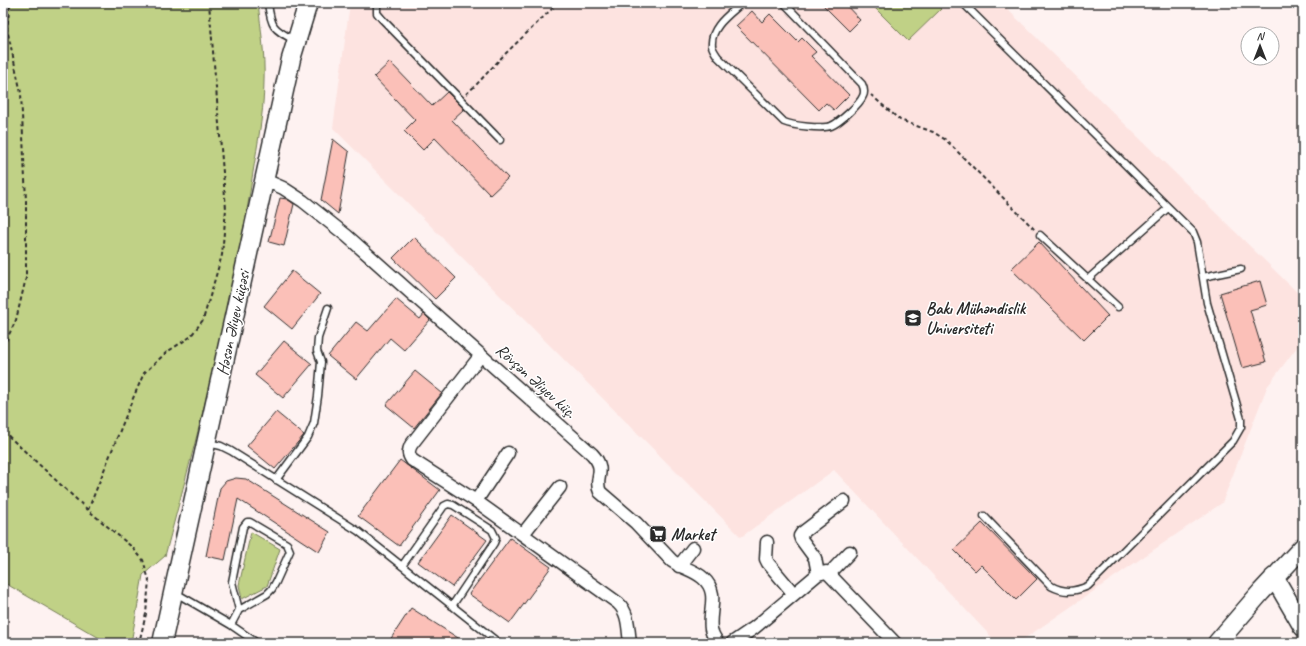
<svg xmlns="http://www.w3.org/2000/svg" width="1306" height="646" viewBox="0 0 1306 646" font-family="Caveat,sans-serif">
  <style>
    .built { fill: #fde3e0 }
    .green { fill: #c0d186; stroke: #767e58 }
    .building { fill: #fbc0b8; stroke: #2b2b2b }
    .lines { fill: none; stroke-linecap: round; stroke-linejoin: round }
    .lane-casing { stroke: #2b2b2b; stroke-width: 9 }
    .street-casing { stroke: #2b2b2b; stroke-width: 15 }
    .secondary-casing { stroke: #2b2b2b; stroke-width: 21 }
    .path { stroke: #2b2b2b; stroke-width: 2; stroke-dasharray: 4 3; stroke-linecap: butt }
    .lane { stroke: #fff; stroke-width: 6 }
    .street { stroke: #fff; stroke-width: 12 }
    .secondary { stroke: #fff; stroke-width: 18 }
    .labels { text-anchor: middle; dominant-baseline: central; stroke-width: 3; stroke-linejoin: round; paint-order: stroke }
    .poi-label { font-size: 17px; font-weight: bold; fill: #2b2b2b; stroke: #fff; text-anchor: start }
    .street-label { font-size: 17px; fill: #2b2b2b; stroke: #fff }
  </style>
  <rect width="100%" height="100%" fill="#fef2f1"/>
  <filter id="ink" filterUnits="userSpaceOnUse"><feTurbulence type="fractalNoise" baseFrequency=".025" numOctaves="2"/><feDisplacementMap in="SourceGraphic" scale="8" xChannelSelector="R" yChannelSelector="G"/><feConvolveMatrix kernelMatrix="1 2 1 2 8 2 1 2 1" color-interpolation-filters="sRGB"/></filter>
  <g filter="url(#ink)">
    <!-- built -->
    <path class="built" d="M350,3H1001L1303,298V339L1267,387L1222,503L1018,643H997L834,470L741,537L333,128Z"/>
    <!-- green -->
    <path class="green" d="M3,3H258C261,29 265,55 264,81C264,118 255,155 250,192C230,315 197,436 165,556L143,575L131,643H108L3,582Z
      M870,3H935L941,9L908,41Z
      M251,532L280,549L267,586L242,599L239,585Z"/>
    <!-- building -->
    <path class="building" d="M821,3H844L860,20L849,31Z
      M752,11L762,22L770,14L798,42L802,38L816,52L811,56L849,95L834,110L826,103L819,110L736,26Z
      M390,62L432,106L447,92L464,109L452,120L508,178L490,195L435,138L423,150L404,131L415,120L374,77Z
      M333,139L349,152L338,214L321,200Z
      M280,198L287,199L294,204L284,246L269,242Z
      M414,237L456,278L435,299L393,258Z
      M1039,242L1108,316L1084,340L1011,269Z
      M292,271L320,294L292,329L264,306Z
      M1260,281L1267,305L1250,310L1266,362L1242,368L1220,293Z
      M396,299L420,319L424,314L430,320L404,350L390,338L356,379L328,356L356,322L368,331Z
      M284,341L312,364L283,398L255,375Z
      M415,371L442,393L414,428L386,405Z
      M276,412L304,435L275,469L247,446Z
      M400,460L440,490L399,546L358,516Z
      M236,478L246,479L330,532L319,552L238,499L225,560L206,556L220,488L226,481Z
      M452,515L487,540L452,587L418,562Z
      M982,523L1037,579L1016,600L981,565L975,571L954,550Z
      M510,538L551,567L510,623L469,594Z
      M411,608L466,643H388Z"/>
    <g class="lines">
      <defs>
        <path id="lane" d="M268,3C271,27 273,29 294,40
          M377,3V13L382,19L500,140
          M742,3C730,14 710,27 712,46C713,50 716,54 718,57L784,122C793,126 822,129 831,126C839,123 860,104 863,96C865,92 864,88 862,84L784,3
          M963,3L1193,232L1197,242L1207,303L1241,419V427L1233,441L1088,586C1074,592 1064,593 1051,586L984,516
          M1040,235L1118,307
          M1203,277L1241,269
          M1088,279L1168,208
          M208,443L221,446L231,451L358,531L499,643
          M276,480L308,437L314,423L318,396L321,362L317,351L318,338L328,308
          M402,566L444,506L448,504L453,505L492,530L496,538L494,543L452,606
          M174,592L231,625L257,643
          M231,625L239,610L267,594L272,589L276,582L290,551L287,544L250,522H247L243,527L232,582L239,610"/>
        <path id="street" d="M265,180L283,188L303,201L347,236L592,454C608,471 593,478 600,492L636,523L672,561C682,568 694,570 703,578C720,593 708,611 711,629C712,634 715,639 718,643
          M481,355L411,445C408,451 408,454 412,460L476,501L618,603C629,613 628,629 630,643
          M476,501L508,453
          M523,534L560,487
          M767,542L766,559L768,563L794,594
          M679,566L693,548
          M818,574L815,558L801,539L800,536L802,533L844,501
          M829,574L850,552
          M732,643L754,628L818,574L826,572L829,574L895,643"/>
        <path id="secondary" d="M1274,577L1303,627
          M162,643L291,59L308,3
          M1217,643L1261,592L1303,547"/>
      </defs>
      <!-- lane casing -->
      <use href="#lane" class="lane-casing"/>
      <!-- street casing -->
      <use href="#street" class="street-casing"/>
      <!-- secondary casing -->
      <use href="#secondary" class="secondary-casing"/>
      <!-- path -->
      <path class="path" d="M466,94L476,85L503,56L558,3
        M871,95L900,120L933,132L946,140L1035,230
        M3,347L16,320L26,278V201L21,93L7,29L10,3
        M3,431L88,510L133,548L143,560L149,580L146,614L139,643
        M88,510L131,403L144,373L167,352L190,337L203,320L222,255L226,209L209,3"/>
      <!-- lane -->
      <use href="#lane" class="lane"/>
      <!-- street -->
      <use href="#street" class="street"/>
      <!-- secondary -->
      <use href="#secondary" class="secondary"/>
    </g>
  </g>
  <!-- icons -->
  <defs>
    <symbol id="university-square" viewBox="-11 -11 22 22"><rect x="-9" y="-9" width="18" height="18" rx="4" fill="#2b2b2b" stroke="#fff"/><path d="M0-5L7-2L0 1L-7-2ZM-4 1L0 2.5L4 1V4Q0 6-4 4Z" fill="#fff"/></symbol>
    <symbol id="supermarket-square" viewBox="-11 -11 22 22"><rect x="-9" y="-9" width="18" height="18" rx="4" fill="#2b2b2b" stroke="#fff"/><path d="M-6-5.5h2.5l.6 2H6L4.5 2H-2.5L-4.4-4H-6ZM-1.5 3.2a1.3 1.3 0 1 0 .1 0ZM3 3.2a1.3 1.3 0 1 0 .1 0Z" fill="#fff"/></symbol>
  </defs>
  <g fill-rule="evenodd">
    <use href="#university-square" x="903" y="308" width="20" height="20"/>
    <use href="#supermarket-square" x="648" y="524" width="20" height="20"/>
  </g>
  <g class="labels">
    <!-- poi labels -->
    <g class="poi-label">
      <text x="926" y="308">Bakı Mühəndislik<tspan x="926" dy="20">Universiteti</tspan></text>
      <text x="671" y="534">Market</text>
    </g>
    <!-- street labels -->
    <g class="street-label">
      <text transform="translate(233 323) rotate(-78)">Həsən Əliyev küçəsi</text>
      <text transform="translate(536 381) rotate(42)">Rövşən Əliyev küç.</text>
    </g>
  </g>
  <!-- margin -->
  <rect width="1306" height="646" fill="none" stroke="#fff" stroke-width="16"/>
  <rect x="8" y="8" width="1290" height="630" fill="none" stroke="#2b2b2b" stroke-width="1.5" filter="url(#ink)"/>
  <!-- north arrow -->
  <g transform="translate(1260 46)"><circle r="19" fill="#ffffff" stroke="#aaaaaa"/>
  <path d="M0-3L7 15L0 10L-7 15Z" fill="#2b2b2b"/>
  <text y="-6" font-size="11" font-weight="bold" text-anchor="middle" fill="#2b2b2b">N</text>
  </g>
</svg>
